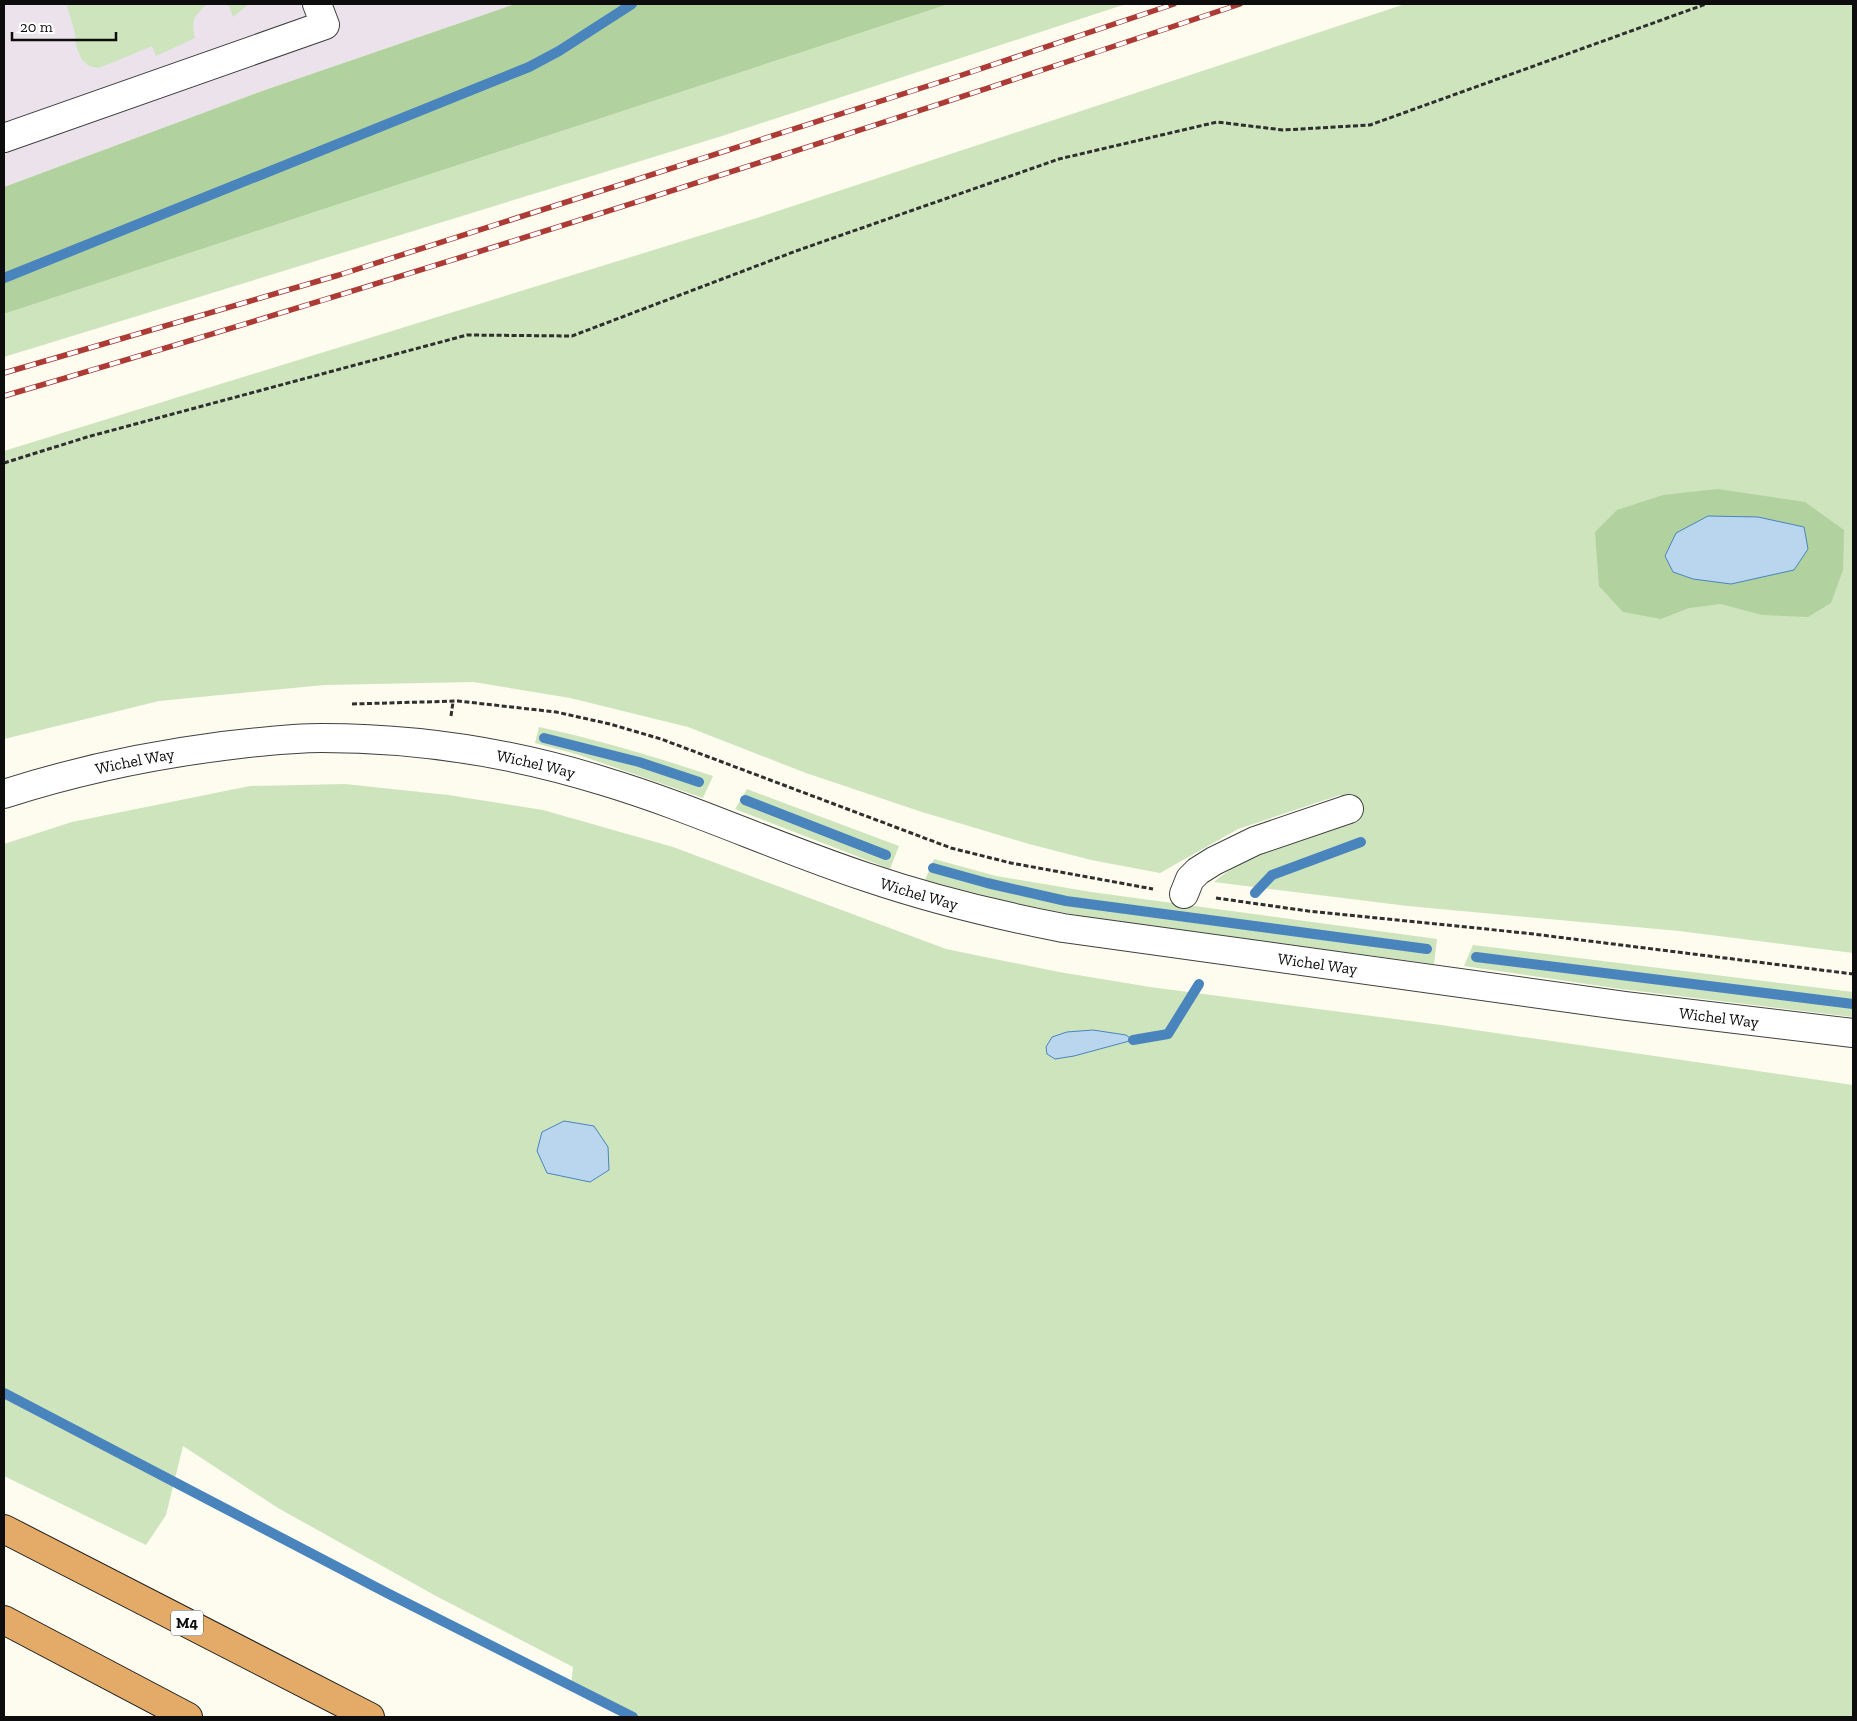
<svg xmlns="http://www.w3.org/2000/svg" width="1857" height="1721" viewBox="0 0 1857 1721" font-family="'Zilla Slab',serif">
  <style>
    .industrial { fill: #ebe2eb }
    .green { fill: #cde4bd }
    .forest { fill: #b1d29e }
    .water { fill: #bad6ef; stroke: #4984bd }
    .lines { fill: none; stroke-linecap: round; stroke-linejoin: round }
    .stream { stroke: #4984bd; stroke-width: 10 }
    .minor-casing { stroke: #404040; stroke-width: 30 }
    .highway-casing { stroke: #1e1e1e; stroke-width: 30 }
    .path { stroke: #2f2f2f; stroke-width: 3; stroke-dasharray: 5 2.5; stroke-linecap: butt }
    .minor { stroke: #fff; stroke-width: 28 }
    .highway { stroke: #e3ab67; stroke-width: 28 }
    .rail-casing { stroke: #ac3b36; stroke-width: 5.5 }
    .rail { stroke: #fff; stroke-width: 4; stroke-dasharray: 11; stroke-linecap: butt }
    .labels { text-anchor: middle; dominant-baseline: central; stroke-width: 5; stroke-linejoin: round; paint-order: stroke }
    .shield { fill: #fff; stroke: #565656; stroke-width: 1 }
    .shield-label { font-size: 15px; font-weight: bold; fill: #0d0d0d }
    .street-label { font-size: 16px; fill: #0d0d0d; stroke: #fff }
  </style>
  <rect width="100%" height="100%" fill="#fdfcef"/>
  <!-- industrial -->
  <path class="industrial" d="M4,4H515L262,91L4,187Z"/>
  <!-- green -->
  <path class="green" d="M73,4H207C195,16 190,19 195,38L156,56L152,46L99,68L89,66L82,60L76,46L75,33L67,6Z
    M228,4H249L233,17Z
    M949,4H1126L722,136L4,357V314Z
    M1405,4H1853V953L1679,931L1408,906L1214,882C1232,866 1252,859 1274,848C1299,836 1324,822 1349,809L1340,795L1238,829L1160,873L1091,860L1029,844L922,812L806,773L688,727L570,698L473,682L324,685L159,701L4,739V451L757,218Z
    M539,727C599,740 656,757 713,776L703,798L576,754L535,743Z
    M345,784L448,795L543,810L673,847L946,949L1059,972L1150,987L1441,1025L1853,1085V1717H633L571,1685L573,1667L436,1596L278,1508L183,1446L166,1515L146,1545L4,1476V844L72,822L250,786Z
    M747,789L899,846L890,869L735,809Z
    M934,859L996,876L1091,892L1437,939L1434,964L1093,918L1018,904L925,880Z
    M1473,945L1853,992V1017L1621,989L1464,966Z"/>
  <!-- forest -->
  <path class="forest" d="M515,4H949L4,314V187L262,91Z
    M1718,489L1805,502L1844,530L1843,570L1831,603L1808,617L1762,615L1721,604L1689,608L1661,619L1623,612L1599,586L1595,532L1617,510L1663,495Z"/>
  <!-- water -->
  <path class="water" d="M1708,516L1758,517L1804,527L1808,549L1794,570L1731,584L1693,579L1673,572L1665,556L1676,533Z
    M1093,1030L1126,1035L1133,1040L1074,1056L1055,1059L1047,1054L1046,1047L1052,1037L1067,1032Z
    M564,1121L594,1126L608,1147L609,1170L590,1182L547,1173L537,1151L542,1132Z"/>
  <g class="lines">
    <!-- stream -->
    <path class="stream" d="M4,278L529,67L559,51L632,4
      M544,738L639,762L699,782
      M745,800L886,855
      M933,868L987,883L1066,901L1427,949
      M1255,893L1272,875L1361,842
      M1476,957L1853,1004
      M1133,1040L1168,1034L1199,984
      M4,1393L387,1593L633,1717"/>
    <defs>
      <g id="minor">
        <path d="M4,138L325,25L317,4"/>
        <path id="s1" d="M4,794C78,770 146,756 223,746C256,742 289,738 322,738C416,738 513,753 603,781C693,808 778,848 866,877C931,899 996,915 1063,928L1626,1006L1853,1033"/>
        <path d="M1184,894L1190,879L1198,871L1214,861L1255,841L1349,809"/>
      </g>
      <path id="highway" d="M4,1529L370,1717
        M4,1620L188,1717"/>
    </defs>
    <!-- minor casing -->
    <use href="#minor" class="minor-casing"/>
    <!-- highway casing -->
    <use href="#highway" class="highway-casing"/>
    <!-- path -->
    <path class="path" d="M4,463L87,437L467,335L572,336L796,251L1059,159L1217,122L1283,130L1370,125L1706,4
      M352,704L458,701L556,712L610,724L661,739L951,848L1011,863L1153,889
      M451,716L453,702
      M1216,898L1308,911L1525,933L1853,974"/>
    <!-- minor -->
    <use href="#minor" class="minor"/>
    <!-- highway -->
    <use href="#highway" class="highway"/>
    <defs>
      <path id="rail" d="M4,373L339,275L962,75L1174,4
        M4,396C419,274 830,142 1240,4"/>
    </defs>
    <!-- rail casing -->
    <use href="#rail" class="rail-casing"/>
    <!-- rail -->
    <use href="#rail" class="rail"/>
  </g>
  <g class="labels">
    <!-- shield labels -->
    <rect class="shield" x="171" y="1610.5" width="32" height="25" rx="4"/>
    <g class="shield-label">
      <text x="187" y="1623">M4</text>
    </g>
    <!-- street labels -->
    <g class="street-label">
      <text stroke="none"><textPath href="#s1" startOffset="135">Wichel Way</textPath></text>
      <text stroke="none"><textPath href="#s1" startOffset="540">Wichel Way</textPath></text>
      <text stroke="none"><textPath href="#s1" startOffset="945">Wichel Way</textPath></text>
      <text stroke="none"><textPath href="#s1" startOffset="1350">Wichel Way</textPath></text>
      <text stroke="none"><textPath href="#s1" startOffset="1755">Wichel Way</textPath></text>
    </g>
  </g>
  <!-- border -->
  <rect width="1857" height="1721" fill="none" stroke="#0d0d0d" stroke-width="10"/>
  <!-- scale -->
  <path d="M12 32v8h104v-8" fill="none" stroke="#0d0d0d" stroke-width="2.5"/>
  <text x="20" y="32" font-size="15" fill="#0d0d0d" stroke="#ffffff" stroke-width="4" paint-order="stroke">20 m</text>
</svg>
